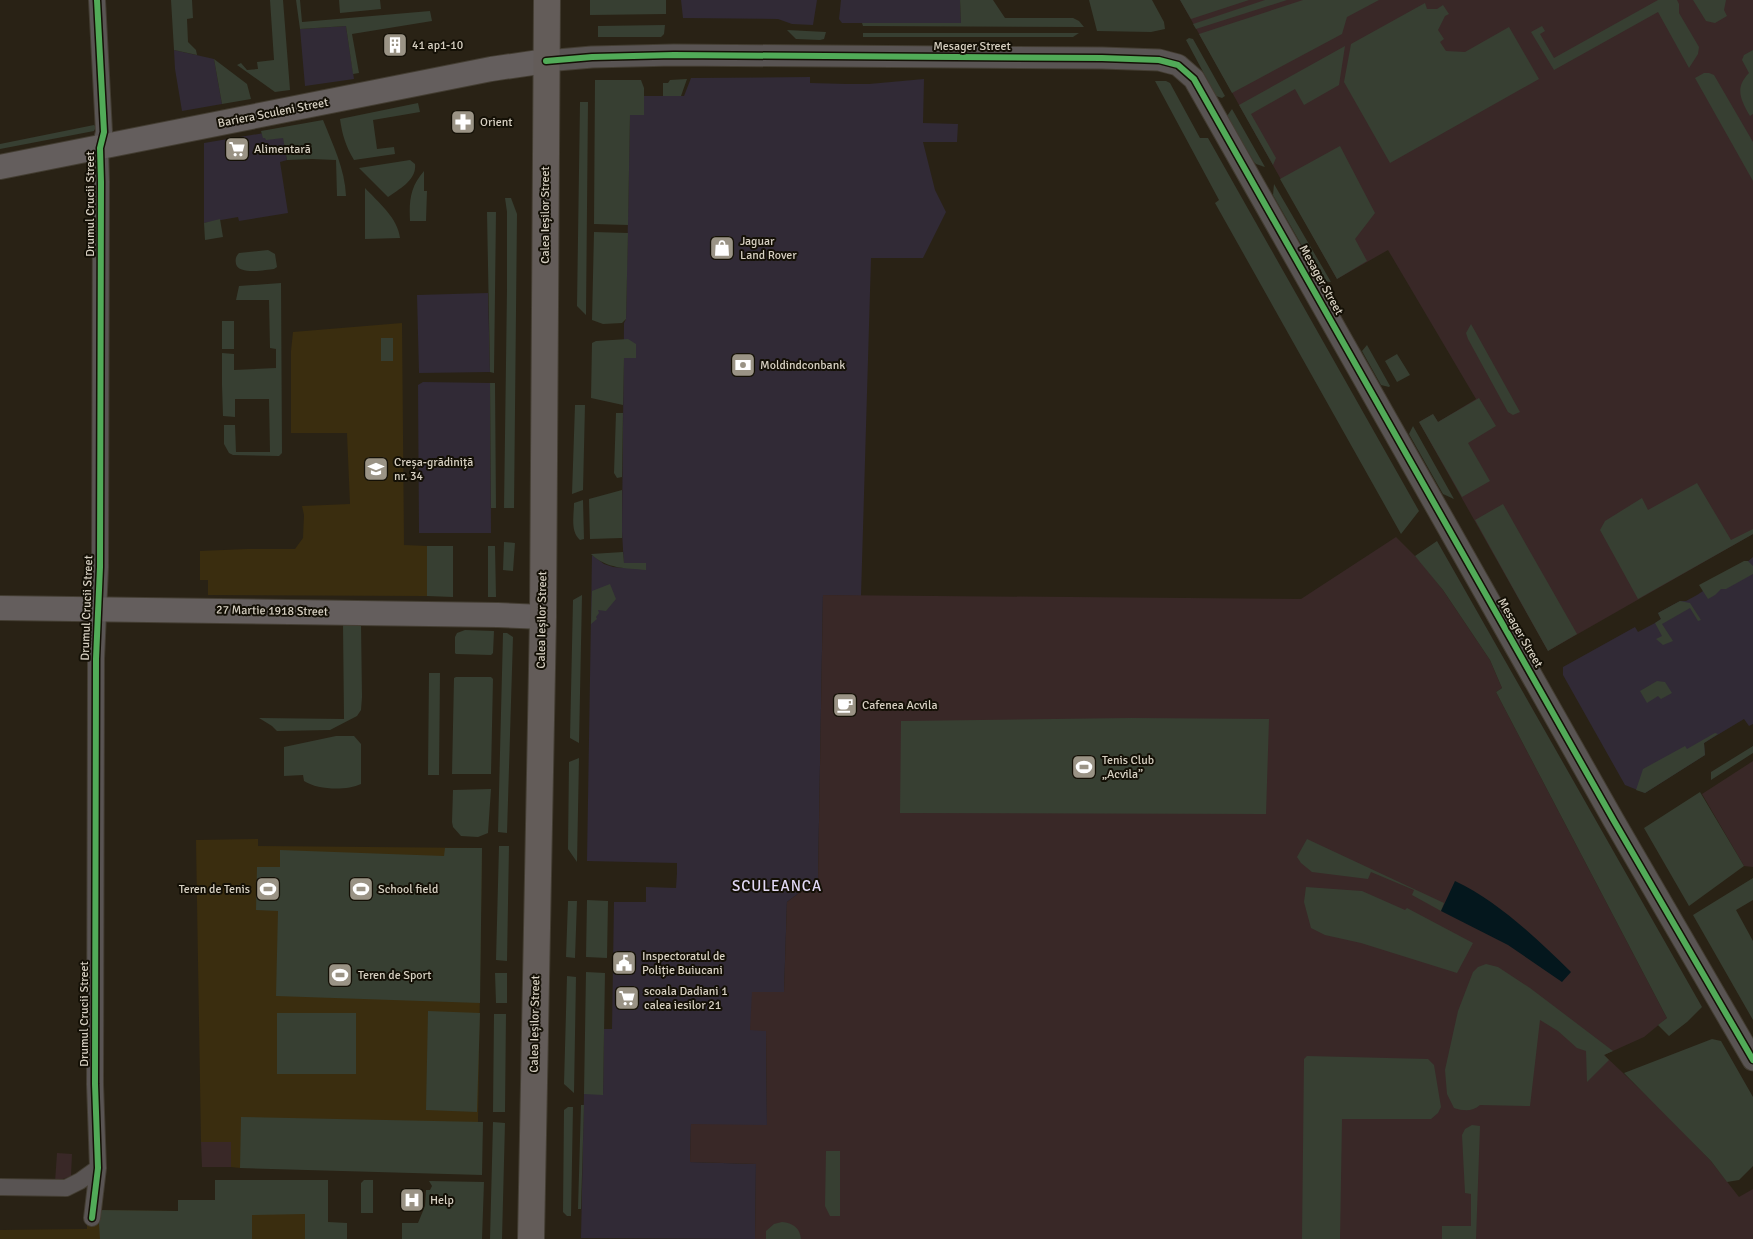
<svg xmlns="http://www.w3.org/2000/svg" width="1753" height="1239" viewBox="0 0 1753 1239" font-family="Signika,sans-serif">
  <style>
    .commercial { fill: #312a36 }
    .industrial { fill: #392827 }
    .built { fill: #3a2d0f }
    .green { fill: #373f32 }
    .water { fill: #04171d }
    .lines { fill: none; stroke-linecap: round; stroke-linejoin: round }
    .minor-casing { stroke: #433d32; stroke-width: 18 }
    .tertiary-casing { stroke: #433d32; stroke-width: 23 }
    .secondary-casing { stroke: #433d32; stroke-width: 26 }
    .primary-casing { stroke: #433d32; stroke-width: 28 }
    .minor { stroke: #595453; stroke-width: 16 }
    .tertiary { stroke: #595453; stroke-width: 21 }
    .secondary { stroke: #645e5d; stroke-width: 24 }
    .primary { stroke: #635c59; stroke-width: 26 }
    .cycleway-casing { stroke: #141006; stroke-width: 9 }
    .cycleway { stroke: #51ab58; stroke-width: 6 }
    .labels { text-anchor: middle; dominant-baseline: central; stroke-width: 4; stroke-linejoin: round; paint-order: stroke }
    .poi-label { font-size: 12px; fill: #d7d0c2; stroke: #141006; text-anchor: start }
    .street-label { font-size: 12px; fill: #d7d0c2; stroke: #141006 }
    .quarter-label { font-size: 15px; letter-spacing: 1px; fill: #e2d9f6; stroke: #141006 }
  </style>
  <rect width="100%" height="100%" fill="#292215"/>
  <!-- commercial -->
  <path class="commercial" d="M681,0H817L813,25L792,24L778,19L683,18Z
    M841,0H960L961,23H842L839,19Z
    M346,26L354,79L305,86L300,29Z
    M174,50L214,59L222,104L182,111L175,69Z
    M810,77V83L847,84H869L924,79L923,123L958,124L957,142H923L935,190L946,212L923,258H871L861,596L823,595L818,879L787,902L784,993L752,992L766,1030L767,1125H691L690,1162L756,1164L755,1239L581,1238L584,1094H603L604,1029H612L614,902H646V887L676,888L677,873V863L587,861L592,555L604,564L613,567L624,568L622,531L624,323L626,319L630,115H644V96H684L691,78Z
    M282,130L287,160L280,162L288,213L239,221L238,217L204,223V143Z
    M488,293L490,372L419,373L417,295Z
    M423,382L490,383L491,533H419L418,385Z
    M1753,557V724L1749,726L1744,719L1704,743L1705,755L1645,793L1625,785L1563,675V667L1635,627L1638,632L1655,623L1661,619L1658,613L1680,601H1686L1697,595L1703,591L1706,585L1745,564Z"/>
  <!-- industrial -->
  <path class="industrial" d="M1180,0H1753V534L1548,651L1419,422L1433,414L1438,422L1476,399L1388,250L1337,279Z
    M1396,537L1421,562L1443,590L1490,660L1502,688L1496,692L1667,1018L1644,1037L1604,1055L1658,1106L1711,1161L1739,1197L1753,1189V1239H755L756,1164L690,1162L691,1124L767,1125L766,1031L750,1030L752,992H784L787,902L818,879L823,595L1301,599Z
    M1753,761V867L1744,866L1702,794Z
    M231,1141V1167H202L201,1142Z
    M57,1153L72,1154L71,1176L55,1182Z"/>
  <!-- built -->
  <path class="built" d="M402,323L404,545L427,546V596L208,595V580H200V551L247,549H295L303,538L304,515L302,506L350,504L347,433H291V351L293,332Z
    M258,839V846L482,848L478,1122L240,1168L231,1167V1142H201L196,840Z
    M215,1180H307L305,1239H0V1230L87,1229V1218L98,1210L178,1211V1200H215Z"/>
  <!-- green -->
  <path class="green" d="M171,0H192L193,18L187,19L188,42L196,50L197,55L174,50Z
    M270,0H283L290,90L275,92L237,65L241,63L247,70L258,69L257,62L274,60Z
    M296,0H300L302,22L430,11L432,21L352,34L359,73L353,74L346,26L300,29Z
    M339,0H380L381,9L340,13Z
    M590,0H666V14L590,15Z
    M960,0H993L1005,18H1073L1079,21L1084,27L863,26L862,23H961Z
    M1089,0H1152L1164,22L1165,29L1151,32L1097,31Z
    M1180,0H1249L1191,19Z
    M1265,0H1287L1196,29L1193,24Z
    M1303,0H1379L1347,17L1342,34L1232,93L1199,34Z
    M1658,0H1677L1679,4V13L1699,47L1698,54L1689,68L1658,12L1554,70L1531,32L1542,26L1545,31L1540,34L1554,58Z
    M1693,0H1726L1724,10L1727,16L1715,23L1706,21Z
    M1425,3L1427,9H1437L1443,5L1449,14L1445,16L1438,30L1444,39L1440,42L1446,51L1465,52L1509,27L1539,79L1390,163L1344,82L1351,44Z
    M665,25L664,34L661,37H598V26Z
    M787,30L826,32L824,39L820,40L796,39Z
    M863,33H1079L1073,37H863Z
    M1189,38L1193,39L1225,96L1222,98L1216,96L1186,40Z
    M1345,46L1339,85L1304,105L1295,89L1251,114L1276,158L1273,165L1239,105Z
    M1753,50V114L1750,116C1741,100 1734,88 1749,73L1742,60L1744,55Z
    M214,59L247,84L251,99L222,104Z
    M1704,73H1709L1714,75L1753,142V181L1695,78Z
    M687,79L681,96H663V83H668L670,80Z
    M595,80H641L644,88V115H630L628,225L594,224Z
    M1155,81H1166L1170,83L1200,138H1208L1419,511L1401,534L1215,203L1219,200Z
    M580,102H588L586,315L577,306Z
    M418,103L420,112L373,120L377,149L394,147L395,154L354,160C346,147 342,134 340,119Z
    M1232,109L1265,167L1256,164L1254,162L1227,116Z
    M323,120C333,145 345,169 346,196H337L336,160L312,159L287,160L283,138L266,140L265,138H263L261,131Z
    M94,125L96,127L94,131L0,149V144Z
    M1340,146L1375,213L1355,239L1367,261L1337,279L1280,179Z
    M410,160L415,164C417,180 399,189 388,197L359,168Z
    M424,171V191H427L426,221H410C409,201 410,187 424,171Z
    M1274,184L1331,282L1322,281L1273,195Z
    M365,188C378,202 398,218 400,238L365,239Z
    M505,198H511L517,214L514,508H504L507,289V212Z
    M487,212H496L494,373L490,372Z
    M220,219L223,237L205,240L204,223Z
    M594,232L628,233L626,319L622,323L603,324L592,320Z
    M268,250L275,254L277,267L274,269C265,270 239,275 236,264C235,259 236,256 239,253Z
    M281,283L282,453L279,456L233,455L229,453L224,444V425H235L236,452H270L269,399H235V417L223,416L222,385V353L234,354V370L276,368V349L270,348L269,300H236L239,286Z
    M222,321H234V349H222Z
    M1471,324L1520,412L1513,415L1508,412L1468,339L1466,333Z
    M381,338H393V361H381Z
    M628,339L636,344V358H624L623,405L591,398L592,343L596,341Z
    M1367,345L1390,386L1389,387L1381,385L1362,351Z
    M1397,354L1410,375L1397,382L1385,361Z
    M490,383H495L496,508H491Z
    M1479,398L1496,426L1468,443L1490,481L1462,497L1419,422L1433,414L1438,422Z
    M575,405H585L583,490L572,494Z
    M616,413H623L622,477L617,478L614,473Z
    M1413,426L1454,499L1443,494L1409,434Z
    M1697,483L1731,540L1753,529V534L1638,599L1600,530L1605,521L1642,498L1648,510Z
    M622,490V538L590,539L589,499Z
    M583,500L584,539L580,540C570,531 574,515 574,503Z
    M1503,504L1577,634L1548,651L1475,520Z
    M1437,541L1702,1007L1687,1022L1669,1036L1658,1025L1667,1018L1496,692L1502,688L1490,660L1443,590L1415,556Z
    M504,542L515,543L513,571L503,570Z
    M427,546H453V597L427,596Z
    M488,546H495L496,597H488Z
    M623,552L624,563H646V570C625,568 607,569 591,554Z
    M1744,561H1748L1753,566V574L1726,589H1721L1715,595L1708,599L1699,585Z
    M610,584L616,599L606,611L598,610L599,613L596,617L597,619L591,624L592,591Z
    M582,595L579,743L570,738L573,600Z
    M1680,601L1690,603L1701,620L1698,621L1690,608L1662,624L1673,641L1663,645L1656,639L1662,636L1655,623L1661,619L1658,613Z
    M343,624H361L362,697L361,710L357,716L330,730L277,731L272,726L259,718L344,719Z
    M465,630L494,631L493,653L491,655L456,654L455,653V637L457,633Z
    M503,633H507L513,637L507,833L498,832Z
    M429,673H440L439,775H428Z
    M456,677H491L493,679L491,774H452L454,678Z
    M1657,681L1665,682L1672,693L1661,699L1658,696L1647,703L1640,691Z
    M1131,718L1269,719L1266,814L900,813L901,721Z
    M1715,733L1718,734L1704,743L1705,755L1645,793L1636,790L1643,769L1685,746L1687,749Z
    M336,736H354L361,744V784C346,791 318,790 304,781L303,775L284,776V747Z
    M1753,746V753L1711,780V772Z
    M579,758L577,862L568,849L569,762Z
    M491,789L488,833L478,837L461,836L453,827L452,822L453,790Z
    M1700,792L1744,866L1689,906L1644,828Z
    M1307,839L1444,903L1441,911L1412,895L1414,890L1371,872L1368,879L1312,872L1301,863L1297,857Z
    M499,846H509L507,961L496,960Z
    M445,848H482L480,1003L276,996L278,911L256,910L257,867H280V850L444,856Z
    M1753,878V900L1736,910L1753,941V1020L1693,915Z
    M1306,887L1362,891L1405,910L1407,908L1473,943L1457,973L1361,943L1325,935L1311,928L1304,902Z
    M587,900L608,901L607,958L586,957Z
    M568,901H577L575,958L566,957Z
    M1486,964L1498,967L1530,988L1613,1051L1604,1055L1609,1060L1587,1082L1586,1051L1577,1048L1558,1031L1540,1020L1530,1106L1480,1105C1472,1112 1464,1111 1454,1108L1447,1094L1445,1070L1458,1011L1473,972L1478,967Z
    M586,972L605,973L603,1095L584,1094Z
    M495,973H507V1003H496Z
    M567,976L576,977L574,1093L564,1084Z
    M428,1011L480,1013L477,1112L426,1110Z
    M277,1013H356V1074H277Z
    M494,1014H506L505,1112H493Z
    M1712,1039L1721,1041L1753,1097V1166L1739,1180L1727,1182L1711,1161L1624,1073Z
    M1307,1056L1428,1059L1434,1065L1441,1107L1438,1113L1431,1119H1342L1340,1239H1302L1304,1059Z
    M581,1105H584L581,1209H578Z
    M568,1107H573L571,1216H567L563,1212L564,1110Z
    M241,1117L483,1122L482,1175L240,1168Z
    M493,1122L505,1123L502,1239H490Z
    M1472,1125L1480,1126L1476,1239H1442V1226H1471V1194L1465,1193L1462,1135L1465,1129Z
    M826,1151H840V1216H830L825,1206Z
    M215,1180H328V1222L347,1223V1239H305V1214L252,1215V1239H100L98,1210L178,1211V1200H215Z
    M364,1180H373V1213H361V1183Z
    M429,1181L484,1182L482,1239H402V1223H418L425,1206L426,1190H430L432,1186Z
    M782,1222C793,1223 800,1228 801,1239H766V1231L774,1224Z"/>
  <!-- water -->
  <path class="water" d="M1455,881C1499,902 1536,938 1571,972L1562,982L1508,945L1441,911Z"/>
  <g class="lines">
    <defs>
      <path id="minor" d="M0,1187L66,1188L80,1181L98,1168
        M92,1218L98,1168L95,1084L96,659L100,567L101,182L100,148L104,132L97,0"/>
      <path id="tertiary" d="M546,61L592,57L674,55L1102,58L1159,60L1178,65L1194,79L1614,821L1753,1060"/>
      <path id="secondary" d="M0,167L491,69L546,61
        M0,608L498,615L543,617"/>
      <path id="primary" d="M531,1239L543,617L547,0"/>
    </defs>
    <!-- minor casing -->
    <use href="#minor" class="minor-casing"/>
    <!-- tertiary casing -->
    <use href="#tertiary" class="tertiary-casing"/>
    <!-- secondary casing -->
    <use href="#secondary" class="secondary-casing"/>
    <!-- primary casing -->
    <use href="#primary" class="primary-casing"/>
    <!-- minor -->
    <use href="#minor" class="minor"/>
    <!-- tertiary -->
    <use href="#tertiary" class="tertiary"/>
    <!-- secondary -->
    <use href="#secondary" class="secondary"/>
    <!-- primary -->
    <use href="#primary" class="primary"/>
    <defs>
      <path id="cycleway" d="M546,61L592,57L674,55L1102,58L1159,60L1178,65L1194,79L1614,821L1753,1060
        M92,1218L98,1168L95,1084L96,659L100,567L101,182L100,148L104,132L97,0"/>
    </defs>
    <!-- cycleway casing -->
    <use href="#cycleway" class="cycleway-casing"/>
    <!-- cycleway -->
    <use href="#cycleway" class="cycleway"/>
  </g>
  <!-- icons -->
  <defs>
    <symbol id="building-square" viewBox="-11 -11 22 22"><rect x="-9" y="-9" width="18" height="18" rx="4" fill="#9a9385" stroke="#141006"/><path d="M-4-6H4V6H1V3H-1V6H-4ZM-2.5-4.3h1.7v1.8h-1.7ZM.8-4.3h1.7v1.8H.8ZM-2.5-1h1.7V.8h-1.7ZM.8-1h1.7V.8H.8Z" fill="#fff"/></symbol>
    <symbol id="pharmacy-square" viewBox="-11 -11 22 22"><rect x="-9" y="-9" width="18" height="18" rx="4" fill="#9a9385" stroke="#141006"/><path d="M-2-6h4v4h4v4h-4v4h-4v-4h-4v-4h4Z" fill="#fff"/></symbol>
    <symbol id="supermarket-square" viewBox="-11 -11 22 22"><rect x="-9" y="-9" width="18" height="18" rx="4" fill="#9a9385" stroke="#141006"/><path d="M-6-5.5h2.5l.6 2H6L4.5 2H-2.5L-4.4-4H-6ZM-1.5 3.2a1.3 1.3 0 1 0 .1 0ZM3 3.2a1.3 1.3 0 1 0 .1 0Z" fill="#fff"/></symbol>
    <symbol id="shop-square" viewBox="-11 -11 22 22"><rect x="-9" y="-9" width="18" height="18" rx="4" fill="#9a9385" stroke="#141006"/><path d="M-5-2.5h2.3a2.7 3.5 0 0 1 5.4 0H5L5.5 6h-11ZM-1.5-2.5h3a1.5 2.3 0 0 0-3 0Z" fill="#fff"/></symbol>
    <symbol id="bank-square" viewBox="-11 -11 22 22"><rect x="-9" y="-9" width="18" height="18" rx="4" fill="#9a9385" stroke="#141006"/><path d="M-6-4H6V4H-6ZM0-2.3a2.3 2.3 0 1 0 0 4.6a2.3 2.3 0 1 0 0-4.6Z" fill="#fff"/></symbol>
    <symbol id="school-square" viewBox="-11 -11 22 22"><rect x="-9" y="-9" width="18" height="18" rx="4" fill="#9a9385" stroke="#141006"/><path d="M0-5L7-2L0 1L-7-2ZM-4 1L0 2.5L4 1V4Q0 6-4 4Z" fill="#fff"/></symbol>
    <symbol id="cafe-square" viewBox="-11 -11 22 22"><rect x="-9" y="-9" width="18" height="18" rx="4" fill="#9a9385" stroke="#141006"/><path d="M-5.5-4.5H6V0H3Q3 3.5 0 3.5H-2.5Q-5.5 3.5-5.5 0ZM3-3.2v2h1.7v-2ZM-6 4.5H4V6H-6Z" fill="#fff"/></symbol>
    <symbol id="stadium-square" viewBox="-11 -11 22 22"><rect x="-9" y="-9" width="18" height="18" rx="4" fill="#9a9385" stroke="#141006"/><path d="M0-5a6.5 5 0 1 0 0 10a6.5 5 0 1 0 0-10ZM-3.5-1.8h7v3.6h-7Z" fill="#fff"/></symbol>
    <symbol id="civic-square" viewBox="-11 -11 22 22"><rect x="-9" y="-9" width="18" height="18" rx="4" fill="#9a9385" stroke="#141006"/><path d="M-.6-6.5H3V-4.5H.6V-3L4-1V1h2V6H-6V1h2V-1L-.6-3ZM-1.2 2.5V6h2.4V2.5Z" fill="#fff"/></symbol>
    <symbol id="hospital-square" viewBox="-11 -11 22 22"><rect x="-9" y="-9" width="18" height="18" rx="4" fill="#9a9385" stroke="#141006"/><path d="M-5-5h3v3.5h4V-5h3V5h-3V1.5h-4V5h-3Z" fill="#fff"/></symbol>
  </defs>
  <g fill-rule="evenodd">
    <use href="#building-square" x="381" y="31" width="28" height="28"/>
    <use href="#pharmacy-square" x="449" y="108" width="28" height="28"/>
    <use href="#supermarket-square" x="223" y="135" width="28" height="28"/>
    <use href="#shop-square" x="708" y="234" width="28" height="28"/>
    <use href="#bank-square" x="729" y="351" width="28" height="28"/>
    <use href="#school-square" x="362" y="455" width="28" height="28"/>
    <use href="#cafe-square" x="831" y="691" width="28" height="28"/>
    <use href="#stadium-square" x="1070" y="753" width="28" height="28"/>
    <use href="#stadium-square" x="254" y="875" width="28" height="28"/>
    <use href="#stadium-square" x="347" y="875" width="28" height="28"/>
    <use href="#civic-square" x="610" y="949" width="28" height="28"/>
    <use href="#stadium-square" x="326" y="961" width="28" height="28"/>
    <use href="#supermarket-square" x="613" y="984" width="28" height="28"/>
    <use href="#hospital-square" x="398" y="1186" width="28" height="28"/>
  </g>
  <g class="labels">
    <!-- poi labels -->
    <g class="poi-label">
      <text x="412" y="45">41 ap1-10</text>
      <text x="480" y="122">Orient</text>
      <text x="254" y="149">Alimentară</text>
      <text x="740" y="241">Jaguar<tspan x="740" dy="14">Land Rover</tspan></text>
      <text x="760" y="365">Moldindconbank</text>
      <text x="394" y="462">Creșa-grădiniță<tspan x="394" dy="14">nr. 34</tspan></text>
      <text x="862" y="705">Cafenea Acvila</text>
      <text x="1102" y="760">Tenis Club<tspan x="1102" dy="14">„Acvila”</tspan></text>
      <text x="250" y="889" text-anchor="end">Teren de Tenis</text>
      <text x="378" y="889">School field</text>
      <text x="642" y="956">Inspectoratul de<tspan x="642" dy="14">Poliție Buiucani</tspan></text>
      <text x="358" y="975">Teren de Sport</text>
      <text x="644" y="991">scoala Dadiani 1<tspan x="644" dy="14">calea iesilor 21</tspan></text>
      <text x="430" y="1200">Help</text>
    </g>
    <!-- street labels -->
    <g class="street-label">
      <text x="972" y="46">Mesager Street</text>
      <text transform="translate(273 113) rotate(-11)">Bariera Sculeni Street</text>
      <text transform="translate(90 204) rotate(-90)">Drumul Crucii Street</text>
      <text transform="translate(545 215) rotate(-90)">Calea Ieșilor Street</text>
      <text transform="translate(1321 280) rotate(61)">Mesager Street</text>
      <text transform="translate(87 608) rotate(-88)">Drumul Crucii Street</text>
      <text transform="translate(272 611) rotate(1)">27 Martie 1918 Street</text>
      <text transform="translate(542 620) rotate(-89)">Calea Ieșilor Street</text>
      <text transform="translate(1520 633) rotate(60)">Mesager Street</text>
      <text transform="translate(84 1014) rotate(-90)">Drumul Crucii Street</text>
      <text transform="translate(535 1024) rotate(-89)">Calea Ieșilor Street</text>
    </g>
    <!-- quarter labels -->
    <g class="quarter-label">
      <text x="777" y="886">SCULEANCA</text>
    </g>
  </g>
</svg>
